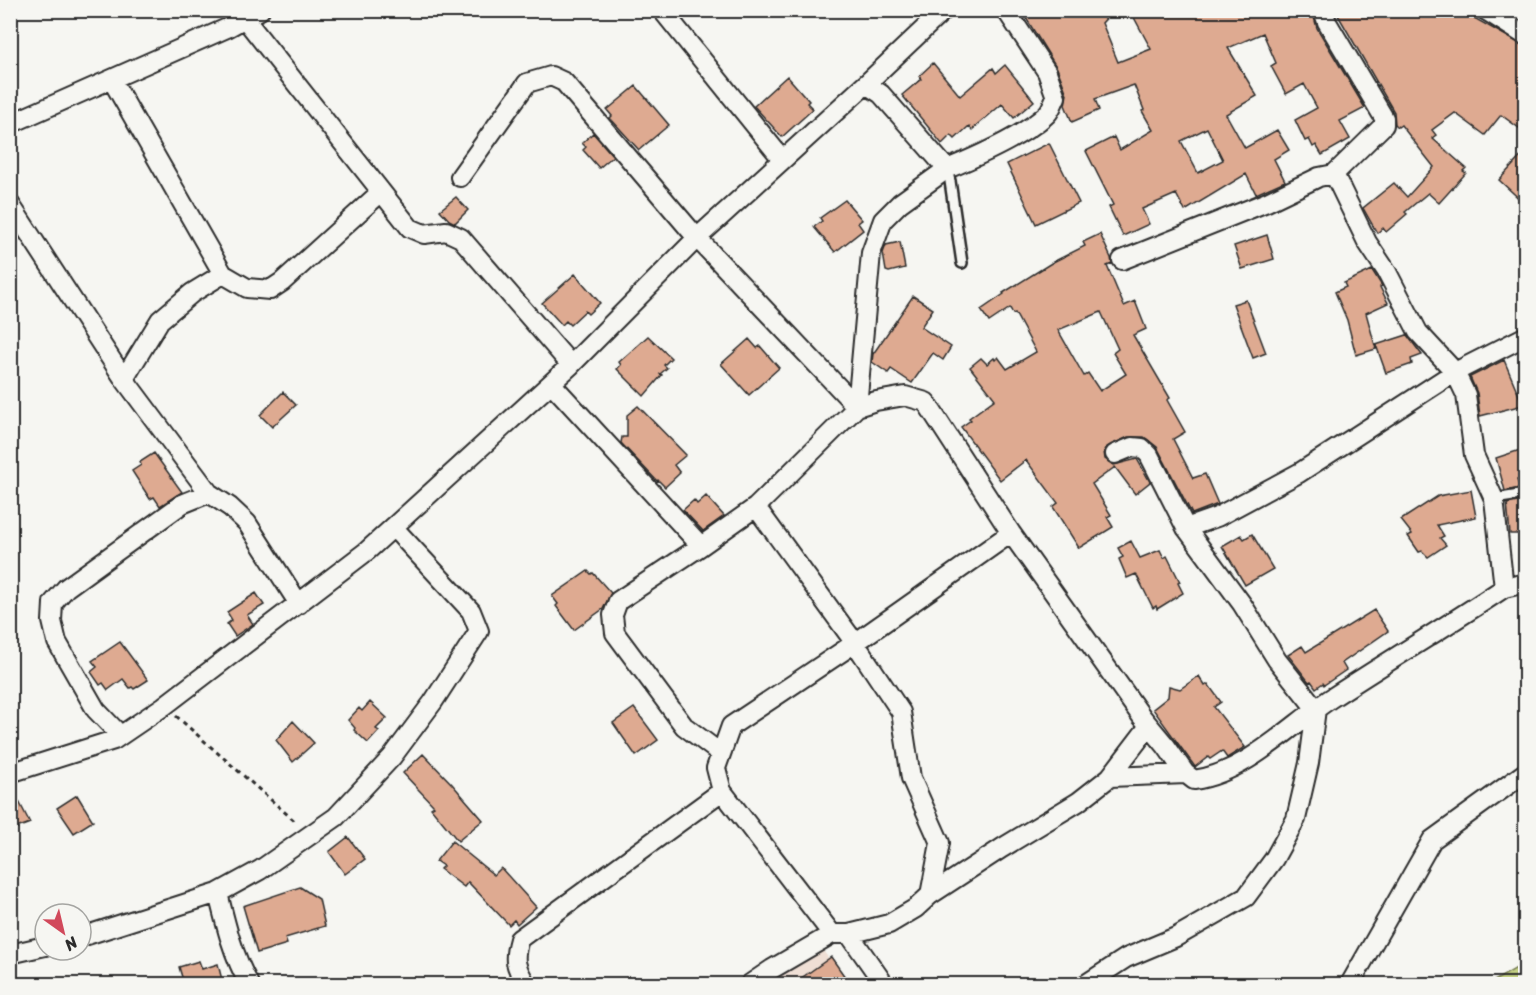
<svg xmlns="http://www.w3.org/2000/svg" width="1536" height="995" viewBox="0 0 1536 995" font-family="Sriracha,sans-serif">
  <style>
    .built { fill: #efdfd5 }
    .green { fill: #c4d083; stroke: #787e57; stroke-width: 1.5 }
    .building { fill: #deaa91; stroke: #2b2b2b; stroke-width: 1.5; fill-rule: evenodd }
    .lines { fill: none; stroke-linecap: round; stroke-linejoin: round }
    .lane-casing { stroke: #2b2b2b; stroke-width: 14 }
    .street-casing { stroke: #2b2b2b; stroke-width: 22 }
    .path { stroke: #2b2b2b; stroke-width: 3; stroke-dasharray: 4.5 4.5; stroke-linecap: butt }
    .lane { stroke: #f6f6f2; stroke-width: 9 }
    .street { stroke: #f6f6f2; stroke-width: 18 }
  </style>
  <rect width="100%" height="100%" fill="#f6f6f2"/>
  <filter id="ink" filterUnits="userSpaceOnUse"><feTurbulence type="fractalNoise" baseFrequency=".0167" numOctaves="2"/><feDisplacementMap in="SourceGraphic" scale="12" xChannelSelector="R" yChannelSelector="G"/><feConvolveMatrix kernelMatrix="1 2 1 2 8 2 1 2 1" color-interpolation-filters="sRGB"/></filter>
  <g filter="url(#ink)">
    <!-- built -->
    <path class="built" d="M821,948L848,984H761Z"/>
    <!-- green -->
    <path class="green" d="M1525,963V984H1489Z"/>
    <!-- building -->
    <path class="building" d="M1021,10H1114L1102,23L1118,62L1151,49L1130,10H1312L1317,28L1365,108L1340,121L1350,139L1322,155L1316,145L1313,147L1309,139L1305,141L1295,120L1317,108L1304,84L1286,94L1271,66L1276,63L1263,33L1228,48L1257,96L1226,114L1245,148L1277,130L1289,150L1274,159L1285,181L1256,194L1246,174L1185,211L1176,194L1142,209L1149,224L1123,236L1109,207L1113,205L1086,151L1114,137L1120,150L1153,130L1142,111L1144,110L1134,85L1095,99L1099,110L1072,122L1065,105L1067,94L1057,68ZM1207,128L1223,160L1198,173L1181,141Z
      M1335,10H1466L1474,18L1526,47V133L1501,115L1485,135L1455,113L1432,130L1436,135L1432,138L1466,168L1463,171L1466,173L1439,203L1428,193L1405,212L1407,214L1386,232L1383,228L1377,233L1363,208L1394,183L1407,197L1434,167L1401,125L1398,127L1395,124L1394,112Z
      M933,63L960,96L993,68L996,73L1005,65L1034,101L1014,118L1002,104L972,130L969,126L955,139L951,135L942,144L902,95L921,79L919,76Z
      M787,76L809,101L807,103L813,109L782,137L754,106Z
      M636,86L669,125L639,150L610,118L612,116L607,110Z
      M593,133L613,156L599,168L583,150L586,147L582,143Z
      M1049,143L1079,203L1036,224L1007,164Z
      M1526,151V205L1499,180Z
      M456,197L468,210L455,223L449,220L440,210Z
      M845,200L862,220L858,223L863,230L835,252L814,227L822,221L820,218Z
      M1100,234L1111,258L1112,264L1107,266L1124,306L1135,301L1146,329L1133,335L1170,398L1167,400L1185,432L1173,439L1193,478L1205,474L1218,504L1192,514L1157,447L1144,437H1128L1107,447L1104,452L1105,459L1114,465L1137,459L1150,482L1135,494L1115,467L1092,484L1111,515L1107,517L1113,527L1079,548L1053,507L1058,503L1026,460L1000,480L961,427L971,420L969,418L995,399L970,367L981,358L987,364L994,358L995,360L998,357L1007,369L1036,352L1015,313L1013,314L1010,308L989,322L981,310L1004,294L1003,293L1053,262L1085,246L1083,242ZM1101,312L1118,349L1113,353L1126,374L1100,391L1088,373L1084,376L1058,330Z
      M1267,235L1274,259L1242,269L1234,246Z
      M900,242L905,268L889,272L886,271L883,253L886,245Z
      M1372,270L1382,286L1380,287L1388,303L1366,313L1376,349L1356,355L1347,320L1335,292L1346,287L1344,283Z
      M575,274L600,303L588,314L585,311L570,325L566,321L562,325L542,303Z
      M913,296L933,309L921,327L951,347L943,360L933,353L912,383L891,369L888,373L872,362L873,354Z
      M1246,300L1266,353L1253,358L1233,304Z
      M1407,335L1422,355L1411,359L1412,364L1386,373L1376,345Z
      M648,336L671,358L664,365L667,368L660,374L662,375L644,396L617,369L621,365L619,362Z
      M749,339L757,348L760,346L779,368L749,395L721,364Z
      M1504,360L1523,405L1480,416L1477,393L1470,377Z
      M283,392L296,405L272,427L260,415Z
      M638,406L686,455L674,465L680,473L665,487L658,480L657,481L621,443L622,437H627V415Z
      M1526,448V478L1517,480L1520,488L1505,491L1496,458Z
      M154,453L182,492L160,506L154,497L150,499L132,471L141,465L140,462Z
      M1471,490L1476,517L1437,525L1444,536L1440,538L1446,545L1428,557L1422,551L1419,552L1408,536L1412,534L1401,520L1438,496Z
      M706,496L724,516L703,531L683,510L694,500L697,504Z
      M1523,501L1526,509V534H1510L1507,504Z
      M1252,534L1273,569L1245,585L1222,546L1241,535L1244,539Z
      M1131,541L1140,558L1160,550L1164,558L1167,556L1180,582L1178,583L1183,593L1157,609L1156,606L1153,608L1136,574L1127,578L1119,559L1123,557L1118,548Z
      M588,571L591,574L593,573L611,593L603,609L574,630L556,606L558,604L552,596Z
      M256,593L264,605L247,615L253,624L235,636L227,624L232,620L227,612Z
      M1374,610L1388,631L1342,663L1346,670L1324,685L1323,683L1316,688L1311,681L1309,682L1288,655L1302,646L1306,652Z
      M120,642L148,680L134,689L132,687L130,688L123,679L108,690L103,683L100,685L91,672L97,667L92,661Z
      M1199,676L1205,686L1208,684L1221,702L1214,707L1245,747L1227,758L1222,751L1210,759L1208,757L1195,767L1153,709L1168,697L1169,686L1180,689Z
      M370,702L387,718L376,729L379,731L368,743L354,730L355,728L348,720L359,708L362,711Z
      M634,708L658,740L636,756L613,723Z
      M293,721L314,743L293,762L276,740Z
      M423,754L452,784L483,820L458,841L431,808L434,806L403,773Z
      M10,784L30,823L14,829L10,821Z
      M77,795L93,821L74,833L57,808Z
      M348,837L365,859L345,874L329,852Z
      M452,841L494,875L501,868L536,907L517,924L514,920L509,925L468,882L464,887L440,869L443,866L436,861Z
      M300,887L319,899L325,926L285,938L287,944L257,953L243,906Z
      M831,957L850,984H793Z
      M199,961L202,969L218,964L223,984H184L179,967Z"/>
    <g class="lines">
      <defs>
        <path id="lane" d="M947,169L950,181L962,263
          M1494,499L1526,494"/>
        <path id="street" d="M662,10L782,159
          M1323,10L1327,22L1384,118V125L1334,174
          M1485,10L1526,36
          M245,19L410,228L424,234L446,231L461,238L571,365
          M112,80L223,274L192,293L160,320L124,379
          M10,124L227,28L260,10
          M947,169C976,157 1024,136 1047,114C1051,110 1053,103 1056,97L1047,72L1006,10
          M460,177L527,83L551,76L564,82L697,238L857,407
          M10,204L124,379L209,493L182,504L66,588L53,603L52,621L57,642L96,710L120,735
          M1122,260L1267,202L1319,177L1334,174L1367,242L1387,272L1418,332L1455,372L1466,395L1474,455L1494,499L1504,588
          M223,274L247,288L270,290L282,282L381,192
          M551,383L701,546
          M857,407L871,253L883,220L900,203L947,169L881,94L866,84L944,10
          M209,493L230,507L247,523L299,604
          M1186,528L1217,517L1299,473L1455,372L1526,336
          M720,753L684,726L615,633L613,615L618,601L701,546L756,507
          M10,773L114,740L164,706L367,551L571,365L697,238L866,84
          M1110,777L1186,774
          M218,893C226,926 233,955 249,984
          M930,895L1002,848L1078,802L1110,777L1149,726
          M832,934L722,791L716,768L731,726L855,643L756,507L857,407L876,401L905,396L926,402L1011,533L1142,717L1166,746L1185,773L1194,780C1245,773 1289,727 1330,699C1388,661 1447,626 1504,588L1526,583
          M849,934L884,984
          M81,937L218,893L260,870L336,817L392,757L433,702L479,631L471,611L393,527
          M10,954L45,946
          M526,984C515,966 513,960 519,939L722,791
          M750,984L772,969L832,934H849L889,924L916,908L930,895L940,843L911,778L901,712L855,643L1011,533
          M1086,984L1126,958L1176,937L1246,897L1274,859L1296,819L1309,763L1316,709L1277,660L1242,604L1186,528L1149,455L1142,448L1132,447L1115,454
          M1350,984L1432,840L1526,772"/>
      </defs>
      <!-- lane casing -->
      <use href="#lane" class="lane-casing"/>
      <!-- street casing -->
      <use href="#street" class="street-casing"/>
      <!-- path -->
      <path class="path" d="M176,716L297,823"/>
      <!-- lane -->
      <use href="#lane" class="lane"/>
      <!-- street -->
      <use href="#street" class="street"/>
    </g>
  </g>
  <!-- margin -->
  <rect width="1536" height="995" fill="none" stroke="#f6f6f2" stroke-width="36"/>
  <rect x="18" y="18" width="1500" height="959" fill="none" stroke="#2b2b2b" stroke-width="2" filter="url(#ink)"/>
  <!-- north arrow -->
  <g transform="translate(63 932) rotate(146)"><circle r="28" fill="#f6f6f2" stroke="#a5a5a2" stroke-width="1.5"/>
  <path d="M0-4.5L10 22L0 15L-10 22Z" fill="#d1495b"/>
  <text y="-9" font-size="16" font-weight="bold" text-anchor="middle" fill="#2b2b2b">N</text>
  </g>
</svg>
